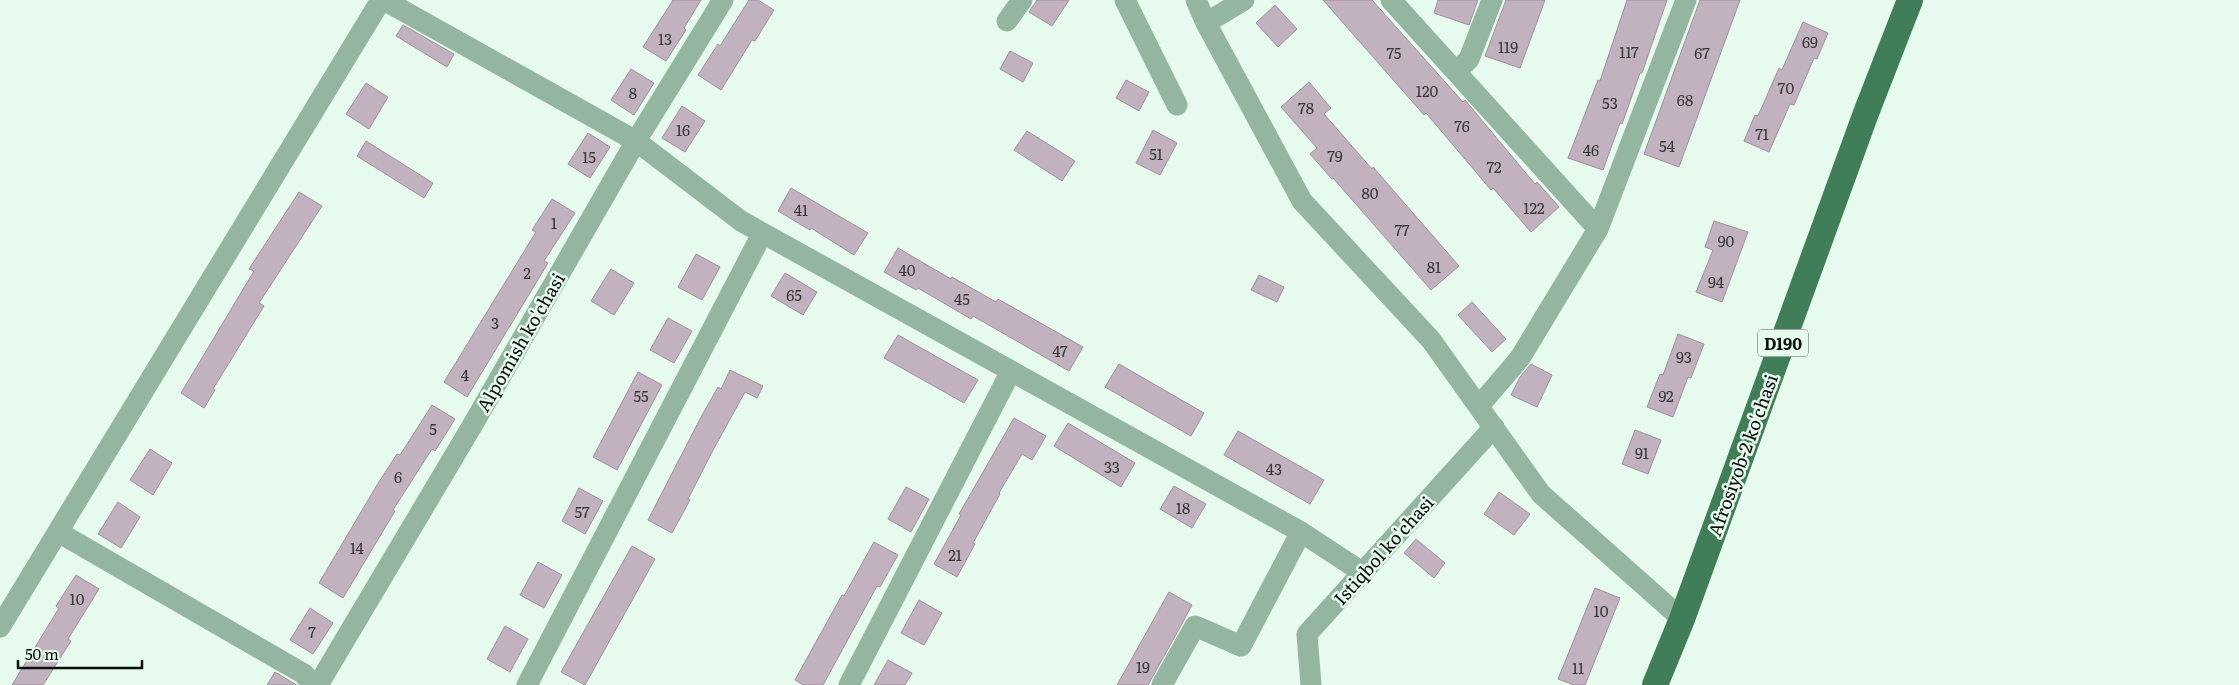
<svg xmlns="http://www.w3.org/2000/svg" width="2239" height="685" viewBox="0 0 2239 685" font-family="Literata,serif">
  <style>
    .building { fill: #c2b1bf; stroke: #a0909d }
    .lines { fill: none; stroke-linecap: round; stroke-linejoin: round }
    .minor { stroke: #94b59f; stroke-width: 21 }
    .major { stroke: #407e5a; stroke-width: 26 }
    .labels { text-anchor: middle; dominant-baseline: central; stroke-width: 5; stroke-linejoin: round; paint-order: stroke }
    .number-label { font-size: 15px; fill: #373838 }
    .shield { fill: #e6faed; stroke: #4b564f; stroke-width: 1 }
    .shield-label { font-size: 16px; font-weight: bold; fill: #090f0b }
    .street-label { font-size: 18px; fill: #090f0b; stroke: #e6faed }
  </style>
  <rect width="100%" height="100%" fill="#e6faed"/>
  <!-- building -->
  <path class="building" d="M673,0H701L684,28L686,30L666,61L643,47Z
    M749,0H758L774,10L755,41L752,40L721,90L698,75L718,44L720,46Z
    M1037,0H1069L1052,26L1029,12Z
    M1323,0H1372L1463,102L1465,100L1535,184L1537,182L1559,207L1531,232L1493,188L1491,190L1426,113L1424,115Z
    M1438,0H1478L1469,25L1434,13Z
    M1506,0H1545L1520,68L1485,56Z
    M1627,0H1667L1642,73H1640L1622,124L1620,123L1603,170L1568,158L1598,80L1600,81Z
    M1700,0H1740L1679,167L1644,154Z
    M1275,5L1297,29L1278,47L1256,23Z
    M1803,22L1828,33L1817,59L1814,58L1794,105L1790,104L1769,152L1744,141L1755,115L1758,116L1779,68L1782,70Z
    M403,25L454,54L447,67L396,36Z
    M1010,51L1033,63L1023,82L1000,69Z
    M631,69L654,83L634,115L611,100Z
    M1126,80L1149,92L1139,111L1116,98Z
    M1309,82L1331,108L1324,114L1372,169L1373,167L1459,266L1431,290L1333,178L1332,179L1310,154L1317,148L1281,107Z
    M366,83L388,97L369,129L346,114Z
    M682,106L705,121L685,152L662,138Z
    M1153,130L1177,143L1160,175L1136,163Z
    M1027,131L1075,161L1062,181L1014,150Z
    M588,133L610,147L590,178L568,164Z
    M366,141L433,183L424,198L357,156Z
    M791,188L868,233L854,255L811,228L810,230L778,211Z
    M299,192L322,206L259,303L264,306L213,389L215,390L204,408L181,393L254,271L249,269Z
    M552,199L575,213L544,261L548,263L467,397L444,382L536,232L532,230Z
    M1714,221L1748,232L1722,302L1696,292L1713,250L1705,247Z
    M898,248L951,279L952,277L996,302L998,299L1083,347L1069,371L973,316L971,319L918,288L916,290L884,272Z
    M696,254L720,267L702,300L678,287Z
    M611,269L634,283L614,315L591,301Z
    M785,273L817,292L803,315L771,296Z
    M1259,275L1284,287L1277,302L1251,290Z
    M1472,302L1506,339L1492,352L1458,315Z
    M668,318L692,331L674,363L650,350Z
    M1678,334L1704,344L1691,378L1688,377L1673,417L1647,407L1660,374L1663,375Z
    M898,335L978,380L964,403L884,358Z
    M1119,364L1204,413L1191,436L1105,387Z
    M1531,364L1552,375L1537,407L1511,395L1520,377Z
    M730,370L763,386L757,398L745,392L712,452L688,499L690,500L672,533L648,520L700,419L718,387L721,389Z
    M638,372L662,385L617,470L593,457Z
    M432,405L455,419L435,451L432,449L393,510L395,511L343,598L319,583L377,485L397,454L400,455Z
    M1014,418L1046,436L1032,460L1022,454L999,493L1000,494L973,543L975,544L957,577L934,564L961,515L959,514Z
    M1068,423L1135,463L1121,487L1054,446Z
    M1635,430L1661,440L1648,474L1622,464Z
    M1238,431L1324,480L1310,504L1224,455Z
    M150,449L172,463L153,495L130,480Z
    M1174,486L1206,504L1192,528L1160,509Z
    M906,487L929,499L911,532L888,519Z
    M579,488L603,501L585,534L562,521Z
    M1499,492L1530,514L1514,535L1484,514Z
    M118,502L140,517L121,548L98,534Z
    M1416,539L1445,563L1434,578L1404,553Z
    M874,542L898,555L880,587L877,586L823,685H803L795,680L842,595L844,596Z
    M632,546L655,559L585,685L561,672Z
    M538,562L562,575L544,608L520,595Z
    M76,575L99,589L68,639L71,641L43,685H12L59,608L56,606Z
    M1595,588L1620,598L1585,685H1574L1558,679Z
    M1169,592L1192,605L1184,620L1148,685H1117Z
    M919,600L942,613L924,645L901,633Z
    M310,608L333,623L313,654L290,640Z
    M505,626L528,639L510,672L487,659Z
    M888,660L912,673L905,685H874Z
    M275,672L295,684L297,685H267Z"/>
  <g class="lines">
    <!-- minor -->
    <path class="minor" d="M384,0L636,141L741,221L1301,532L1362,572
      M1125,0L1177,105
      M1196,0L1206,23L1302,201L1431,340L1541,494L1682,619
      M1391,0L1598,229
      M1007,21L1022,0
      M1206,23L1244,0
      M1456,72L1469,59L1492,0
      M1479,406L1520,358L1598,229L1686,0
      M58,532L304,674L312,685
      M0,627L381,0
      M318,685L472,426L636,141L723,0
      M527,685L762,234
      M849,685L1011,371
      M1162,685L1195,626L1241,646L1301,532
      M1311,685L1307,634L1494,427"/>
    <!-- major -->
    <path class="major" d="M1655,685L1682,619L1866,113L1910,0"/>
  </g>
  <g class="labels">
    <!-- number labels -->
    <g class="number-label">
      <text x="665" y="38">13</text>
      <text x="1810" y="41">69</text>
      <text x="1508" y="46">119</text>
      <text x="1629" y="51">117</text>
      <text x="1394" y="52">75</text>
      <text x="1702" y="52">67</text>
      <text x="1786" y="87">70</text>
      <text x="1427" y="90">120</text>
      <text x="633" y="92">8</text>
      <text x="1685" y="99">68</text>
      <text x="1610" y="102">53</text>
      <text x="1306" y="107">78</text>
      <text x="1462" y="125">76</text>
      <text x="683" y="129">16</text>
      <text x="1762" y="133">71</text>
      <text x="1667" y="145">54</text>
      <text x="1591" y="149">46</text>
      <text x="1156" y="153">51</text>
      <text x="1335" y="155">79</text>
      <text x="589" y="156">15</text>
      <text x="1494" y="166">72</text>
      <text x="1370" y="192">80</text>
      <text x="1534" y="207">122</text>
      <text x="801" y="209">41</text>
      <text x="554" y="222">1</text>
      <text x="1402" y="229">77</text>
      <text x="1726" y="240">90</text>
      <text x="1434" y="266">81</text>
      <text x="907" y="269">40</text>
      <text x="527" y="272">2</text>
      <text x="1716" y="281">94</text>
      <text x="794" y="294">65</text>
      <text x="962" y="298">45</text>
      <text x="495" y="322">3</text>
      <text x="1060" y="350">47</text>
      <text x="1684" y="356">93</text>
      <text x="465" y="374">4</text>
      <text x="641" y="395">55</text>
      <text x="1666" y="395">92</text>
      <text x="433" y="428">5</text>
      <text x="1642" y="452">91</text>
      <text x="1112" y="466">33</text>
      <text x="1274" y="468">43</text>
      <text x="398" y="476">6</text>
      <text x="1183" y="507">18</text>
      <text x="582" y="511">57</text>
      <text x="357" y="547">14</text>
      <text x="955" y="554">21</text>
      <text x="77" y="598">10</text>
      <text x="1601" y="610">10</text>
      <text x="312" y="631">7</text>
      <text x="1143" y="666">19</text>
      <text x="1578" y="667">11</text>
    </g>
    <!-- shield labels -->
    <rect class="shield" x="1758" y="329.5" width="50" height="27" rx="4"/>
    <g class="shield-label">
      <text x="1783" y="343">D190</text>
    </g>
    <!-- street labels -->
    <g class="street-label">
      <text transform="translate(520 342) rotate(-60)">Alpomish ko'chasi</text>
      <text transform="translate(1742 455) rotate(-70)">Afrosiyob-2 ko'chasi</text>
      <text transform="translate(1383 550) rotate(-48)">Istiqbol ko'chasi</text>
    </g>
  </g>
  <!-- scale -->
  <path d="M18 660v8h124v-8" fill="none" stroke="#090f0b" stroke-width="2.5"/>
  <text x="25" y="660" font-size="15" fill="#090f0b" stroke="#e6faed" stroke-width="4" paint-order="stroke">50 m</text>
</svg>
